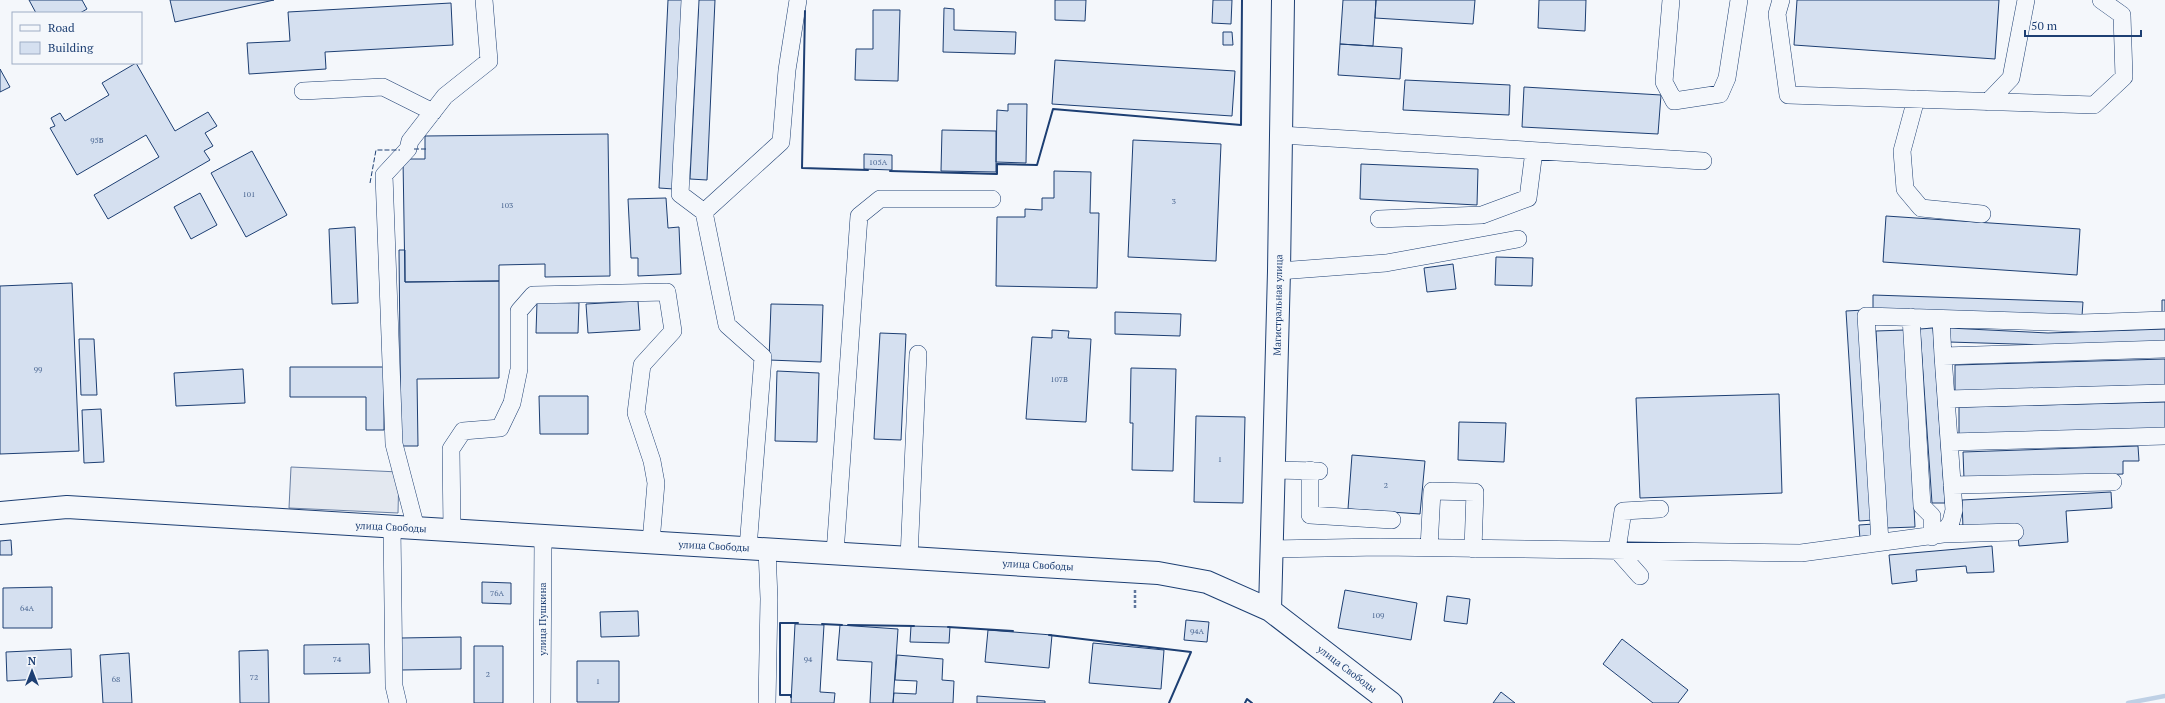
<svg xmlns="http://www.w3.org/2000/svg" width="2165" height="703" viewBox="0 0 2165 703" font-family="'PT Serif',serif">
  <style>
    .parking { fill: #e3e8f0; stroke: #687fa3 }
    .lines { fill: none; stroke-linecap: round; stroke-linejoin: round }
    .stream { stroke: #bed0e5; stroke-width: 4.5 }
    .building { fill: #d5e0f0; stroke: #1d3f73 }
    .minor-casing { stroke: #1d3f73; stroke-width: 18 }
    .major-casing { stroke: #1d3f73; stroke-width: 24 }
    .path { stroke: #5e769c; stroke-width: 2.5; stroke-dasharray: 3 2; stroke-linecap: butt }
    .minor { stroke: #f4f7fb; stroke-width: 17 }
    .major { stroke: #f4f7fb; stroke-width: 22 }
    .fence { stroke: #1d3f73; stroke-width: 1; stroke-dasharray: 5 2; stroke-linecap: butt }
    .wall { stroke: #1d3f73; stroke-width: 2 }
    .labels { text-anchor: middle; dominant-baseline: central; stroke-width: 3; stroke-linejoin: round; paint-order: stroke }
    .number-label { font-size: 8px; fill: #4b6792 }
    .street-label { font-size: 10px; fill: #1d3f73; stroke: #f4f7fb }
  </style>
  <rect width="100%" height="100%" fill="#f4f7fb"/>
  <!-- parking -->
  <path class="parking" d="M291,467L399,472L398,513L289,508Z"/>
  <g class="lines">
    <!-- stream -->
    <path class="stream" d="M2128,703L2165,696"/>
  </g>
  <!-- building -->
  <path class="building" d="M29,0H82L87,9L80,13H36Z
    M170,0H274L175,22Z
    M668,0H683L674,189L659,188Z
    M699,0H715L707,180L690,179Z
    M1055,0H1086L1085,21L1055,20Z
    M1213,0H1232L1231,24L1212,23Z
    M1343,0H1376L1373,46L1340,44Z
    M1376,0H1475L1473,24L1375,18Z
    M1539,0H1586L1585,31L1538,28Z
    M1797,0H1999L1995,59L1794,45Z
    M451,3L453,45L325,52L326,69L249,74L247,43L290,41L288,12Z
    M944,8L954,9V30L1016,32L1015,54L943,52Z
    M873,10H900L898,81L855,80L856,49H873Z
    M1223,32H1232L1233,45H1223Z
    M1340,44L1402,48L1400,79L1338,75Z
    M1055,60L1235,71L1232,116L1052,104Z
    M136,63L175,131L208,112L217,126L205,133L213,146L204,151L210,160L108,219L94,195L159,157L146,135L77,175L50,128L55,126L51,118L60,113L65,121L109,95L102,83Z
    M0,69L10,87L0,92Z
    M1405,80L1510,85L1509,115L1403,110Z
    M1524,87L1661,95L1658,134L1522,127Z
    M1008,104H1027L1026,163L996,162L997,110L1008,111Z
    M942,130L996,131V172L941,171Z
    M608,134L610,276L545,277V264L499,265V281L405,282L403,159H425V136Z
    M1133,140L1221,144L1216,261L1128,257Z
    M252,151L287,215L246,237L211,173Z
    M864,154L892,155V170L864,169Z
    M1361,164L1478,169L1477,205L1360,199Z
    M1054,171L1091,172L1090,213H1099L1097,288L996,286L997,217H1025V209L1042,210V198H1054Z
    M200,193L217,225L191,239L174,207Z
    M666,198L668,228L679,227L681,274L638,276V258H631L628,199Z
    M1886,216L2080,229L2077,275L1883,262Z
    M355,227L358,303L332,304L329,229Z
    M399,250H405V282L499,281V378L417,379L418,446H401Z
    M1496,257L1533,258L1532,286L1495,285Z
    M1453,264L1456,289L1427,292L1424,268Z
    M72,283L79,451L0,454V286Z
    M1873,295L2083,302L2082,316L1873,311Z
    M2162,300H2165V316L2162,317Z
    M638,301L640,330L588,333L586,304Z
    M537,302L579,303L578,333H536Z
    M771,304L823,305L821,362L769,360Z
    M1864,310L1874,520L1859,521L1846,311Z
    M1115,312L1181,314L1180,336L1115,334Z
    M1933,328L1945,503H1932L1920,329Z
    M1949,328L2048,333L2165,329V343L2047,345L1949,342Z
    M1052,330L1069,331L1068,338L1091,339L1086,422L1026,419L1032,337L1052,338Z
    M1905,330L1915,527L1886,528L1876,331Z
    M880,333L906,334L901,440L874,439Z
    M79,339H94L97,395H81Z
    M2165,359V385L1955,391V365Z
    M290,367H384V430H366V397H290Z
    M1131,368L1176,369L1173,471L1132,470L1133,423H1130Z
    M243,369L245,403L176,406L174,373Z
    M777,371L819,373L817,442L775,441Z
    M1779,394L1782,493L1640,498L1636,398Z
    M539,396H588V434H540Z
    M2165,402V429L1959,434V407Z
    M101,409L104,462L84,463L82,410Z
    M1196,416L1245,417L1243,503L1194,502Z
    M1459,422L1506,423L1504,462L1458,460Z
    M2138,446L2139,461H2123V474L1964,479L1963,452Z
    M1352,455L1425,461L1420,514L1348,509Z
    M2111,492L2112,508L2066,511L2068,542L2019,546L2017,527L1963,529L1962,500Z
    M1874,524L1875,539L1860,540L1859,525Z
    M11,540L12,555H0V541Z
    M1992,546L1994,572L1967,573L1966,566L1916,570L1917,581L1892,584L1889,555Z
    M482,582L511,583V604L482,603Z
    M52,587V628H3V588Z
    M1345,590L1417,603L1411,640L1338,628Z
    M1447,596L1470,599L1467,624L1444,621Z
    M638,611L639,636L601,637L600,612Z
    M1186,620L1209,622L1207,642L1184,640Z
    M795,624L824,625L820,692L835,693L834,703H791Z
    M840,625L898,629L893,703H870L872,662L837,660Z
    M911,626L950,627L949,643L910,642Z
    M988,630L1052,635L1049,668L985,662Z
    M461,637V669L401,670V638Z
    M1622,639L1688,690L1678,703H1653L1603,664Z
    M1093,643L1164,650L1161,689L1089,683Z
    M369,644L370,673L304,674V645Z
    M474,646H503V703H474Z
    M71,649L72,677L7,681L6,652Z
    M268,650L269,703H240L239,651Z
    M129,653L132,703H103L100,655Z
    M897,655L943,659L942,680L954,681L953,703H893L894,693L916,694L917,681L895,680Z
    M577,661H619V702H577Z
    M1501,692L1515,703H1493Z
    M977,696L1045,701V703H977Z"/>
  <g class="lines">
    <defs>
      <path id="minor" d="M690,0L680,194L704,212L727,325L763,357L748,548
        M1671,0L1664,82L1674,101L1720,94L1727,78L1739,0
        M1781,0L1777,14L1788,95L2094,105L2124,77L2122,15L2101,0
        M303,91L383,87L433,112
        M1916,99L1902,151L1905,189L1921,208L1982,214
        M1988,102L2011,78L2026,0
        M1281,135L1703,161
        M704,212L781,142L787,70L798,0
        M1379,219L1482,215L1528,198L1534,151
        M1279,271L1386,263L1518,239
        M1911,317L1922,506L1932,516V537
        M1941,319L1943,356
        M1948,399L2165,393
        M1950,442L2165,436
        M1273,470L1319,471
        M1310,470V515L1392,520
        M1952,485L2113,482
        M392,527L394,686L398,703
        M416,528L394,444L384,175L408,149L410,141L445,96L489,61L484,0
        M452,530L451,449L463,431L500,428L512,403L519,369V311L533,295L667,292L673,331L642,365L636,413L652,461L656,483L651,542
        M1943,534L2015,532
        M1880,542L1866,316L2081,323L2165,320
        M1429,548L1432,491L1475,492L1473,549
        M767,549L769,599L767,703
        M1271,549L1380,547L1801,553L1943,534L1951,522L1954,510L1943,356L2165,349
        M835,553L859,216L880,199H992
        M909,558L918,354
        M1640,576L1617,550L1623,511L1660,509
        M542,703L543,536"/>
      <path id="major" d="M0,513L67,507L1158,573L1207,582L1270,610L1391,703
        M1270,610L1279,271L1283,0"/>
    </defs>
    <!-- minor casing -->
    <use href="#minor" class="minor-casing"/>
    <!-- major casing -->
    <use href="#major" class="major-casing"/>
    <!-- path -->
    <path class="path" d="M1135,608V589"/>
    <!-- minor -->
    <use href="#minor" class="minor"/>
    <!-- major -->
    <use href="#major" class="major"/>
    <!-- fence -->
    <path class="fence" d="M414,149H426
      M370,183L376,150H400"/>
    <!-- wall -->
    <path class="wall" d="M805,11L802,168L868,170
      M890,171L997,174V164L1037,165L1053,109L1241,125L1242,0
      M822,624L842,625
      M848,625L914,626
      M948,627L1013,631
      M1049,635L1191,652L1169,703
      M791,697V695H780V623H798
      M1245,703L1247,699L1252,703"/>
  </g>
  <g class="labels">
    <!-- number labels -->
    <g class="number-label">
      <text x="97" y="140">95Б</text>
      <text x="878" y="162">105А</text>
      <text x="249" y="194">101</text>
      <text x="1174" y="201">3</text>
      <text x="507" y="205">103</text>
      <text x="38" y="369">99</text>
      <text x="1059" y="379">107В</text>
      <text x="1220" y="459">1</text>
      <text x="1386" y="485">2</text>
      <text x="497" y="593">76А</text>
      <text x="27" y="608">64А</text>
      <text x="1378" y="615">109</text>
      <text x="1197" y="631">94А</text>
      <text x="337" y="659">74</text>
      <text x="808" y="659">94</text>
      <text x="488" y="674">2</text>
      <text x="254" y="677">72</text>
      <text x="116" y="679">68</text>
      <text x="598" y="681">1</text>
    </g>
    <!-- street labels -->
    <g class="street-label">
      <text transform="translate(1278 305) rotate(-89)">Магистральная улица</text>
      <text transform="translate(391 527) rotate(3)">улица Свободы</text>
      <text transform="translate(714 546) rotate(3)">улица Свободы</text>
      <text transform="translate(1038 565) rotate(3)">улица Свободы</text>
      <text transform="translate(542 619) rotate(-90)">улица Пушкина</text>
      <text transform="translate(1347 669) rotate(37)">улица Свободы</text>
    </g>
  </g>
  <!-- legend -->
  <rect x="12" y="12" width="130" height="52" fill="#f4f7fb" stroke="#9eadc5"/>
  <rect x="20" y="25" width="20" height="6" fill="#f4f7fb" stroke="#9eadc5"/>
  <text x="48" y="32" font-size="12" fill="#1d3f73">Road</text>
  <rect x="20" y="42" width="20" height="12" fill="#d5e0f0" stroke="#9eadc5"/>
  <text x="48" y="52" font-size="12" fill="#1d3f73">Building</text>
  <!-- north arrow -->
  <g transform="translate(32 671)" stroke="#f4f7fb" stroke-width="3" paint-order="stroke">
  <path d="M0-3L7 15L0 10L-7 15Z" fill="#1d3f73"/>
  <text y="-6" font-size="11" font-weight="bold" text-anchor="middle" fill="#1d3f73">N</text>
  </g>
  <!-- scale -->
  <path d="M2025 30v6h116v-6" fill="none" stroke="#1d3f73" stroke-width="2"/>
  <text x="2031" y="30" font-size="12" fill="#1d3f73" stroke="#f4f7fb" stroke-width="3" paint-order="stroke">50 m</text>
</svg>
